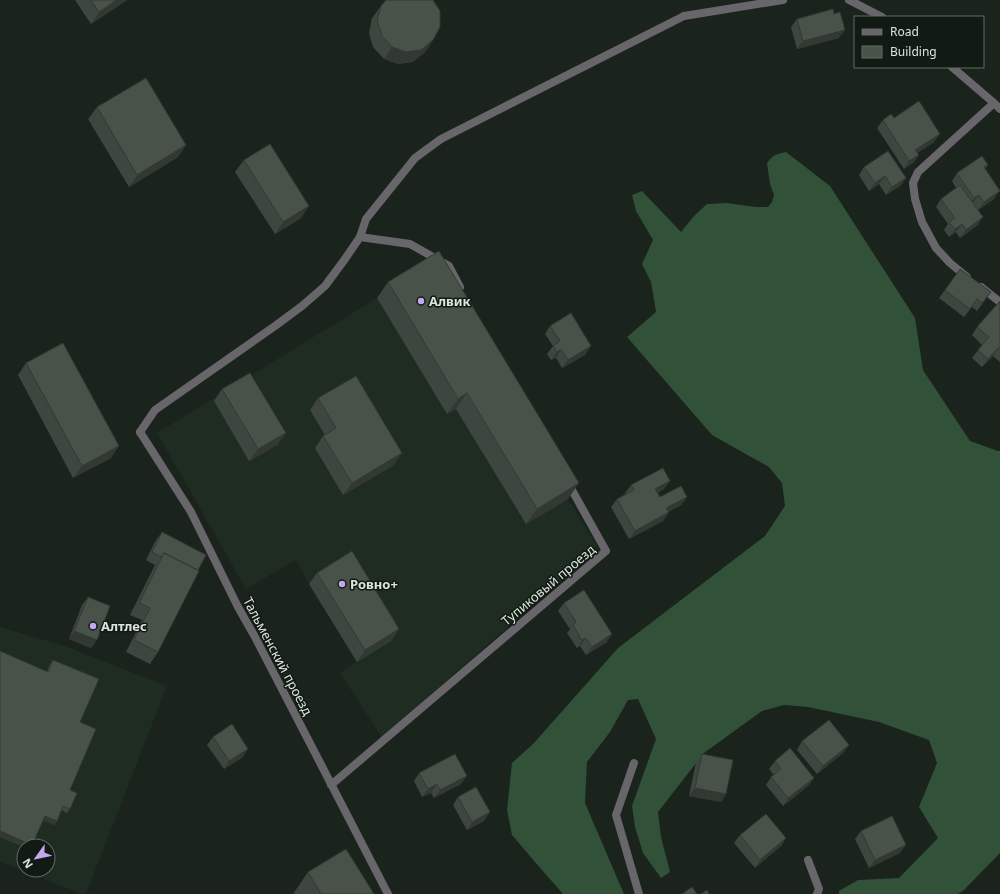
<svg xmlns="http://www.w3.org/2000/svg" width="1000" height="894" viewBox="0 0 1000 894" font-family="'Noto Sans',sans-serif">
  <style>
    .built { fill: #1e2c21; fill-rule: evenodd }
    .forest { fill: #315138 }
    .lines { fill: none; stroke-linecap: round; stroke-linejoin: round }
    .service { stroke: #68666b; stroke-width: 8 }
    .minor { stroke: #68666b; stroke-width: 8 }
    .wall { fill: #3e473f }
    .shaded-wall { fill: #323933 }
    .building { fill: #485249; stroke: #323933 }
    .poi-dot { fill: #c4a7f1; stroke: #111a13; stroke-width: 1.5 }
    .labels { text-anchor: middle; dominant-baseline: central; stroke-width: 3; stroke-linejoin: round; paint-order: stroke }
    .poi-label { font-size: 13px; font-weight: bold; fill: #dde4de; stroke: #111a13; text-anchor: start }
    .street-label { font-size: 13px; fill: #dde4de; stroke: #111a13 }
  </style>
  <rect width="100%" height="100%" fill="#1a231c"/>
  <!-- built -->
  <path class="built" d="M377,298L568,499L598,547L382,738L340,673L356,662L309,584L296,560L246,589L157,433Z
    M0,627L65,646L167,686L86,894H82L0,862ZM24,846H48V870H24Z"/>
  <!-- forest -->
  <path class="forest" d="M786,152L830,186L915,318L923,370L970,441L998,451H1000V853L964,890L958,894H839V891L858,880L899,878L938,838L919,807L937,763L929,740L879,722L808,707L784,705L762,711L704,753L658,812L661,837L670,872L661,878L643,853L635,827L632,806L656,739L638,699L628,700L610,732L587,762L585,803L624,894H563L535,862L512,835L507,810L512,763L534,743L618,648L765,536L785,506L782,483L769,467L712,435L627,337L656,312L651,282L642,264L653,240L636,211L632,195L642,191L681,232L694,216L707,204L727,203L756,207H768L772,202L774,195L770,184L767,163C773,155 776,154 786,152Z"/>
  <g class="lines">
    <!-- service -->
    <path class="service" d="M140,432L155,410L275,326L302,306L325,286L345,259L360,237L366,219L415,158L441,139L684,16
      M634,763L616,815L639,894
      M808,860L819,889L817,894"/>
    <!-- minor -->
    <path class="minor" d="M849,0L882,17
      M684,16L783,0
      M952,67L994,103L1000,109
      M360,237L410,244L449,266L460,287
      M967,277L950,263L936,248L922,222L915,199L913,183L918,172L994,103
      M981,287L1000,302
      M140,432L191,512L238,607L255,637L388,894
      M331,785L606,551L568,483"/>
  </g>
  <!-- wall -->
  <path class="wall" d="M75,0H127L91,24Z
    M381,6L433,40L425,52L413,62L398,64L384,59L373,47L369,33L372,18Z
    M797,19L839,38L797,49L791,27Z
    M97,107L186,145L178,157L129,187L88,119Z
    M894,118L934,142L917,153L919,155L913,163L904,169L877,128L883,120Z
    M244,160L301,218L275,234L235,172Z
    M988,165L985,169L994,199L978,210V225L960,238L956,232L949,237L944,230L948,224L936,207L941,199L956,188L952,181L957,173Z
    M864,167L906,178L900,186L886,195L879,184L869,191L859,175Z
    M388,282L568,499L526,524L456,409L447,414L377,298Z
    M945,290L991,292L977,311L972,307L964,317L939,298Z
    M1000,301V362L993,356L982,367L972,358L982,345L972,335L977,327Z
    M550,326L585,355L562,368L556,358L551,360L547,354L553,346L545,334Z
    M26,363L111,458L73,478L18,375Z
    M222,389L286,433L277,445L249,461L214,401Z
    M318,398L394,465L343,495L315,448L323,436L325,435L310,410Z
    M631,485L664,489L657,493L660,497H687L681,505L668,512H669L663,521L629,539L611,507L617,499L626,494L625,493Z
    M162,532L206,555L158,652L150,664L126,652L142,620L130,615L155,565L146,560L156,540Z
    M317,573L399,629L391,641L357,662L309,584Z
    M88,597L91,648L69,639L82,605Z
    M564,603L607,642L586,655L580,646L577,648L567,633L570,629L558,611Z
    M53,660L80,722L70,790V809L67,813L61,810L57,821L54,825L43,820L24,847L0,837L47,671L50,664Z
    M213,737L243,757L224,769L207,745Z
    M802,741L849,745L843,753L817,774L797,750Z
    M702,754L726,794L721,802L689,796L696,762Z
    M775,761L814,778L808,786L783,806L766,785L771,777L774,775L769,769Z
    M419,773L461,784L434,798L431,793L422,797L414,781Z
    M458,797L484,821L467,830L453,805Z
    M861,831L900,853L869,868L855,839Z
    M740,835L786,838L781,846L755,868L734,843Z
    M308,872L374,894H293Z"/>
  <!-- shaded-wall -->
  <path class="shaded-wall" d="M117,0H127L91,24L99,12Z
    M845,30L839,38L797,49L803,41Z
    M433,40L425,52L413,62L398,64L384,59L392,47Z
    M940,134L934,142L910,158L915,150Z
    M186,145L178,157L129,187L137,175Z
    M919,155L913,163L904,169L909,161Z
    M885,176L879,184L869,191L875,183Z
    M906,178L900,186L886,195L892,187Z
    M1000,191L994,199L978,210L984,202Z
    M979,195L973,203L969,206L974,198Z
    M309,206L301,218L275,234L283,222Z
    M983,217L978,225L960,238L966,230Z
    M962,224L956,232L949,237L955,229Z
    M591,346L585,355L562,368L568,360Z
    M998,348L993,356L982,367L988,359Z
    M561,349L556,358L551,360L557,352Z
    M467,393L456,409L447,414L458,399Z
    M286,433L277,445L249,461L258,449Z
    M119,446L111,458L73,478L82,466Z
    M402,453L394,465L343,495L352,483Z
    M670,481L664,489L650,497L655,489Z
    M579,483L568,499L526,524L537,509Z
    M687,497L681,505L660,516L666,508Z
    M669,512L663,521L629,539L635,531Z
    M399,629L391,641L357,662L365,650Z
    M74,631L97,640L91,648L69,639Z
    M612,634L607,642L586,655L592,647Z
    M586,638L580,646L577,648L582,640Z
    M849,745L843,753L817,774L823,766Z
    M248,749L243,757L224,769L229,761Z
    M467,776L461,784L434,798L440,790Z
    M814,778L808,786L783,806L788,798Z
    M437,784L431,793L422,797L428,789Z
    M695,788L726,794L721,802L689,796Z
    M490,812L484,821L467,830L472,822Z
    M45,816L57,821L54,825L42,820Z
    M0,831L32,845V846H24V847L0,837Z
    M786,838L781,846L755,868L760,860Z
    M906,845L900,853L869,868L875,860Z"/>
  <!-- building -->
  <path class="building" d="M91,0H117L99,12Z
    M386,0H433L440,11V27L433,40L421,50L406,52L392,47L382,36L377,21L381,6Z
    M833,9L834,14L840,12L845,30L803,41L797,19Z
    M146,78L186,145L137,175L97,107Z
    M919,101L940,134L915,150L919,155L909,161L883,120L891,114L894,118Z
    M270,144L309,206L283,222L244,160Z
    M888,151L906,178L892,187L885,176L875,183L864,167Z
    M982,156L988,165L984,167L1000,191L984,202L979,195L974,198L957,173Z
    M960,185L983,217L966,230L962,224L955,229L949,222L955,218L941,199Z
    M439,251L579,483L537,509L467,393L458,399L388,282Z
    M960,269L991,292L982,303L977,299L970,309L945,290Z
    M1000,301V349L998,348L988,359L978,350L989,337L977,327Z
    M571,313L591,346L568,360L561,349L557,352L553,346L560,341L550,326Z
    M63,343L119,446L82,466L26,363Z
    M250,373L286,433L258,449L222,389Z
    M356,376L402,453L352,483L323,436L336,428L318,398Z
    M663,468L670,481L655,489L660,497L681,486L687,497L666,508L669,512L635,531L617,499L634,490L631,485Z
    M162,532L206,555L198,570L164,553L161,557L152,552Z
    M352,551L399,629L365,650L317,573Z
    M164,553L199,571L158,652L134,640L150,608L139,603Z
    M584,590L612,634L592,647L586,638L582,640L573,625L576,622L564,603Z
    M88,597L110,606L97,640L74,631Z
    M0,651L48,672L53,660L99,679L80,722L96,729L70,790L77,793L70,809L63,806L57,821L45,816L32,845L0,831Z
    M829,720L849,745L823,766L802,741Z
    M232,724L248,749L229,761L213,737Z
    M790,748L814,778L788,798L771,777L781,769L775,761Z
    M455,754L467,776L440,790L437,784L428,789L419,773Z
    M702,754L733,760L726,794L695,788Z
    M476,787L490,812L472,822L458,797Z
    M766,814L786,838L760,860L740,835Z
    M892,816L906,845L875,860L861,831Z
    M346,849L374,894H321L308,872Z
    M692,887L697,894H682Z
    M707,890L709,894H701Z"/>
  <!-- markers -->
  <g class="poi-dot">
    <circle cx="421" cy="301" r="4"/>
    <circle cx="342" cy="584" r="4"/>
    <circle cx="93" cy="626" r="4"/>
  </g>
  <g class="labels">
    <!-- poi labels -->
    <g class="poi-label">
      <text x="429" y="301">Алвик</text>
      <text x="350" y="584">Ровно+</text>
      <text x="101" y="626">Алтлес</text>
    </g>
    <!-- street labels -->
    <g class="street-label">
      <text transform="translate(548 585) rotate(-40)">Тупиковый проезд</text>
      <text transform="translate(278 656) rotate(62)">Тальменский проезд</text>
    </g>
  </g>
  <!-- legend -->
  <rect x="854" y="16" width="130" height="52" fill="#111a13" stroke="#636b64"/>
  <rect x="862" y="29" width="20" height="6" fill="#68666b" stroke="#636b64"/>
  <text x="890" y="36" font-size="12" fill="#dde4de">Road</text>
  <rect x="862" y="46" width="20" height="12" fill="#485249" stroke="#636b64"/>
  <text x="890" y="56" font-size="12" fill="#dde4de">Building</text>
  <!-- north arrow -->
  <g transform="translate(36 858) rotate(237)"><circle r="19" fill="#111a13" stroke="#636b64"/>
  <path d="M0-3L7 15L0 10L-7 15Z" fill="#c4a7f1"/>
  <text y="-6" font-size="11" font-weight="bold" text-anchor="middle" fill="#dde4de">N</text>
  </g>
</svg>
